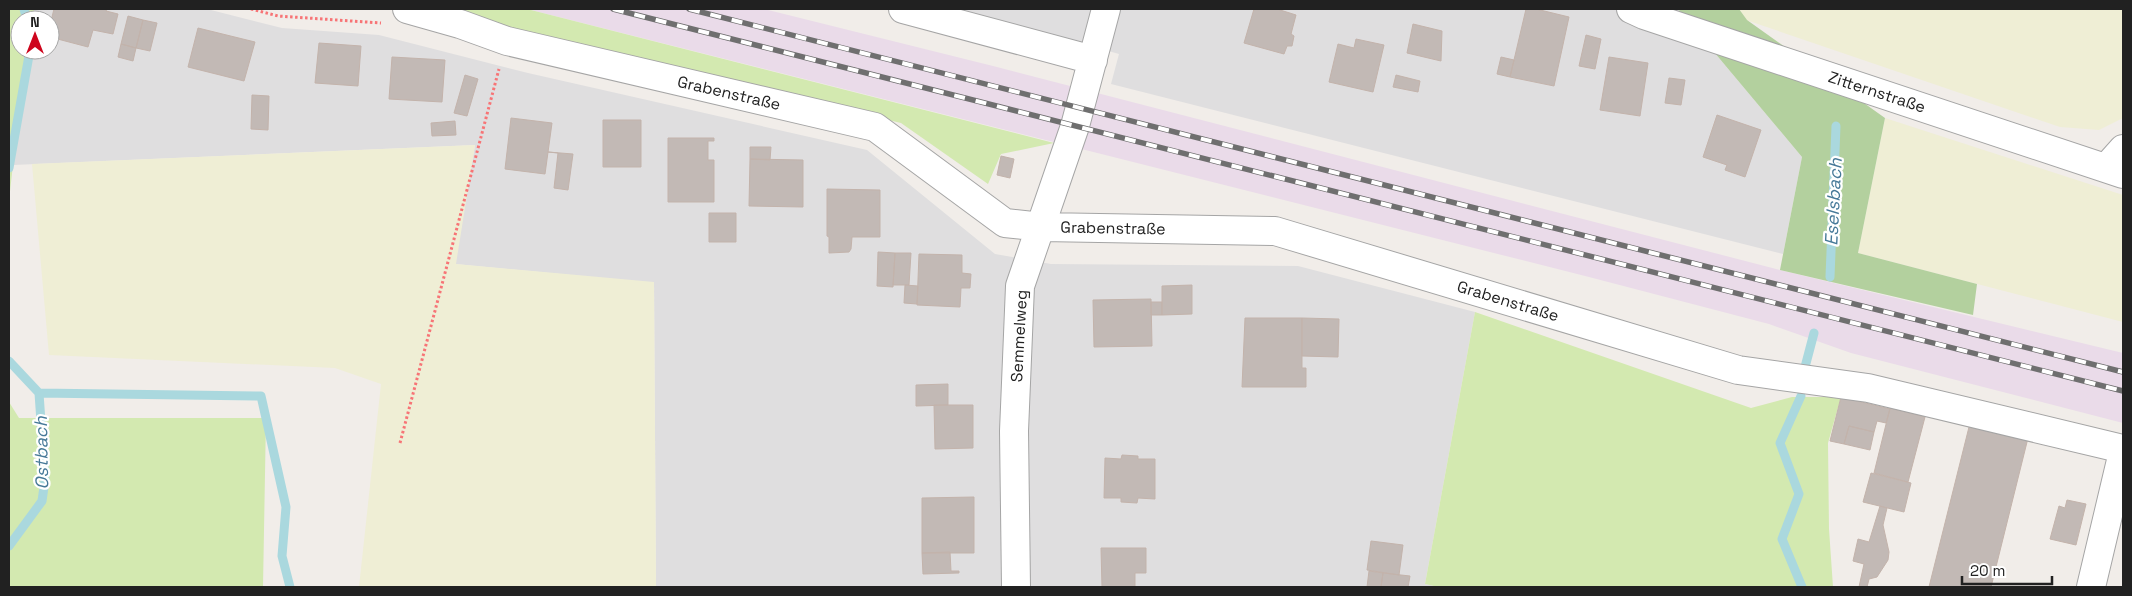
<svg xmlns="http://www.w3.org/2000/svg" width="2132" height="596" viewBox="0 0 2132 596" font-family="'Space Grotesk',sans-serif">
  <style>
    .residential { fill: #dfdedf }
    .industrial { fill: #eadbe9 }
    .farmland { fill: #efeed5 }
    .grass { fill: #d3e9b0 }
    .forest { fill: #b3d09e }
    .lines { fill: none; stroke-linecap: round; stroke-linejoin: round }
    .stream { stroke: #aad8de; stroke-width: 9 }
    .building { fill: #c2b9b5; stroke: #c3b3ab }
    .minor-casing { stroke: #a5a5a5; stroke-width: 30 }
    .path { stroke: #f77476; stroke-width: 3; stroke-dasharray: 2.5 2.5; stroke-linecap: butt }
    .minor { stroke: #fff; stroke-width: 28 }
    .rail-casing { stroke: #6f6f6f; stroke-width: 5.5 }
    .rail { stroke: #fff; stroke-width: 4; stroke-dasharray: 11; stroke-linecap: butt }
    .labels { text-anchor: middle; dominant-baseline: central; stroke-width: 4.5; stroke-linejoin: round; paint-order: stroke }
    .street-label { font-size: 16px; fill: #212121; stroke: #fff }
    .water-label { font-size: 18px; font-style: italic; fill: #467998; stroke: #fff }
  </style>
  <rect width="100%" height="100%" fill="#f1ede9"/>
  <!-- residential -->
  <path class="residential" d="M34,9H207L282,28L379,35L528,73L867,150L995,254L1051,264L1298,266L1475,312L1425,584L1438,587H656L654,283L455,264L475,145L13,165L34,50H50V20H34Z
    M960,9H1678L1802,157L1783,254L1111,84L1119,54Z"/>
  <!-- industrial -->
  <path class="industrial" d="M527,9H764L993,66L1780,270L2123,353V423L1851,353L1769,324L1589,277Z"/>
  <!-- farmland -->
  <path class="farmland" d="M1739,9H2123V118L2099,130L2060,127L1746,20Z
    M1885,118L2123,195V322L1858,253Z
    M475,145L456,264L654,282L656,587H359L381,384L335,368L49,355L32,164Z"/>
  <!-- grass -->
  <path class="grass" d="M9,9H34V20H20V50H34L13,165L9,200Z
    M421,9H527L1054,143L1001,154L988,184L901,123Z
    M1475,312L1751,408L1792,397H1841L1828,443L1829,529L1833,587H1438L1425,584Z
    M9,402L19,418H266L263,587H9Z"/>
  <!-- forest -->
  <path class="forest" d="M1678,9H1739L1747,20L1885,118L1858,253L1977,284L1973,315L1780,270L1802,157Z"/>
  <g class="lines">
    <!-- stream -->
    <path class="stream" d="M24,9L27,20
      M9,168L30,50
      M1830,277L1836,126
      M9,361L39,393L45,480L42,501L9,546
      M1805,367L1814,333
      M39,393L261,396L286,507L282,556L290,587
      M1801,396L1780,443L1799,494L1782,539L1802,587"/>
  </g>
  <!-- building -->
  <path class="building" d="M54,9H107L106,11L118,14L113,34L93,30L88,47L50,37V25Z
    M1254,9H1277L1296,15L1291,34L1294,36L1292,46H1287L1284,54L1244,43Z
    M1526,9H1536L1569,17L1554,86L1510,77Z
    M128,16L143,20L136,48L121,44Z
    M143,20L157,23L150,51L136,48Z
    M1413,24L1442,31L1441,61L1407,53Z
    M198,28L255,42L244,81L188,67Z
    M1586,35L1601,39L1595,69L1579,66Z
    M1356,39L1384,45L1373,92L1329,82L1338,44L1354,48Z
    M319,43L361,46L358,86L315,83Z
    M121,44L136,48L133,61L118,57Z
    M392,57L445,60L442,102L389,99Z
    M1501,57L1514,60L1510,77L1497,74Z
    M1609,57L1648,63L1640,116L1600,110Z
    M465,75L478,79L467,116L454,113Z
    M1396,75L1420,81L1418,92L1393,87Z
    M1669,78L1685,80L1681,105L1665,103Z
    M252,95L269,96L268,130L251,129Z
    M1717,115L1761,130L1745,177L1725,170L1727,165L1703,157Z
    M511,118L552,123L545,174L505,169Z
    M603,120H641V167H603Z
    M455,121L456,135L432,136L431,123Z
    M668,138H714V141H708V160H714V202H668Z
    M750,147H771L770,160L750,159Z
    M548,152L573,154L568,190L554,188L558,153Z
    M1001,156L1014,159L1010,178L997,175Z
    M750,159L803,160V207L749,206Z
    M827,189L880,190V237H852L851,249L849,252L829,253V237L827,236Z
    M709,213H736V242H709Z
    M878,252L895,253L893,287L877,286Z
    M895,253H911L909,285H893Z
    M919,254L962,255V273L971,274L970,288H961L960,307L917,305Z
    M905,285L918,286L917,304L904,303Z
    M1192,285V314L1162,315V286Z
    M1151,299L1152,346L1094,347L1093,300Z
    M1151,302H1162V315H1151Z
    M1245,318H1302V368H1306V387H1242Z
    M1302,318L1339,319L1338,357L1302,356Z
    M948,384V405L916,406V385Z
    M1841,397L1890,409L1886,423L1877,421L1874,432L1849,426L1844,444L1830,441Z
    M934,405H973V448L935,449Z
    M1890,408L1925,417L1908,482L1874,473Z
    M1970,423L2028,438L1991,587H1929Z
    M1849,426L1874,432L1870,450L1844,444Z
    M1122,455L1138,456V459H1155V499L1138,498L1137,503L1121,502V498H1104L1105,458L1121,459Z
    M1871,473L1911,483L1904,512L1863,502Z
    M974,497V553H922V498Z
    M2067,500L2086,504L2076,545L2050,539L2059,506L2065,508Z
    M1880,506L1887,508L1883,525L1889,552L1888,560L1877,577L1869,579L1867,587H1859L1864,564L1853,561L1858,539L1869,542Z
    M1371,541L1403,545L1399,575L1367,570Z
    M1101,548H1146V573H1135V587H1102Z
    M950,552L951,571H959V573L923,574L922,553Z
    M1369,571L1383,573L1381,587H1367Z
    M1383,573L1410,576L1408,587H1381Z"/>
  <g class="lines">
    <defs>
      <path id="minor" d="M407,9L460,24L507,41L875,127L1005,223L1042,227L1275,231L1738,370L1868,388L2123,449
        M903,9L1093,60
        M1631,9L1644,15L2123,174
        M2106,168L2123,149
        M1016,587L1014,431L1020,286L1075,126L1106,9
        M2091,587L2123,452"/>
    </defs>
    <!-- minor casing -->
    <use href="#minor" class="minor-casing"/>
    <!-- path -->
    <path class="path" d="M251,9L278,16L381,23
      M400,443L499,69"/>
    <!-- minor -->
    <use href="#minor" class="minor"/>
    <defs>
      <path id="rail" d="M613,9L2123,391
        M689,9L2123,372"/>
    </defs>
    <!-- rail casing -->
    <use href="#rail" class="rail-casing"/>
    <!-- rail -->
    <use href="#rail" class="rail"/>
  </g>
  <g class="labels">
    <!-- street labels -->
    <g class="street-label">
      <text transform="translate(1877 92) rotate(18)">Zitternstraße</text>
      <text transform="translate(729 93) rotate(13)">Grabenstraße</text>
      <text transform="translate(1113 228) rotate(1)">Grabenstraße</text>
      <text transform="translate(1508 301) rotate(17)">Grabenstraße</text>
      <text transform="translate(1019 336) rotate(-87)">Semmelweg</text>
    </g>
    <!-- water labels -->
    <g class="water-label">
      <text transform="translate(1833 202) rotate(-87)">Eselsbach</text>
      <text transform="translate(41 453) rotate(-91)">Ostbach</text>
    </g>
  </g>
  <!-- border -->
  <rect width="2132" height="596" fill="none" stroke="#212121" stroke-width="20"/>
  <!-- north arrow -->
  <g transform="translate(35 35)"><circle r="24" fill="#ffffff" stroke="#a6a6a6"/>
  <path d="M0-4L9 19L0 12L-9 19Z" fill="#ce051d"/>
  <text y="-8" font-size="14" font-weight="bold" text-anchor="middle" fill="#212121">N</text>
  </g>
  <!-- scale -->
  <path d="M1962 576v8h90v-8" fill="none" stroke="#212121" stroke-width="2.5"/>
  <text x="1970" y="576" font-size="15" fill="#212121" stroke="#ffffff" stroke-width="4" paint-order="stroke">20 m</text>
</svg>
